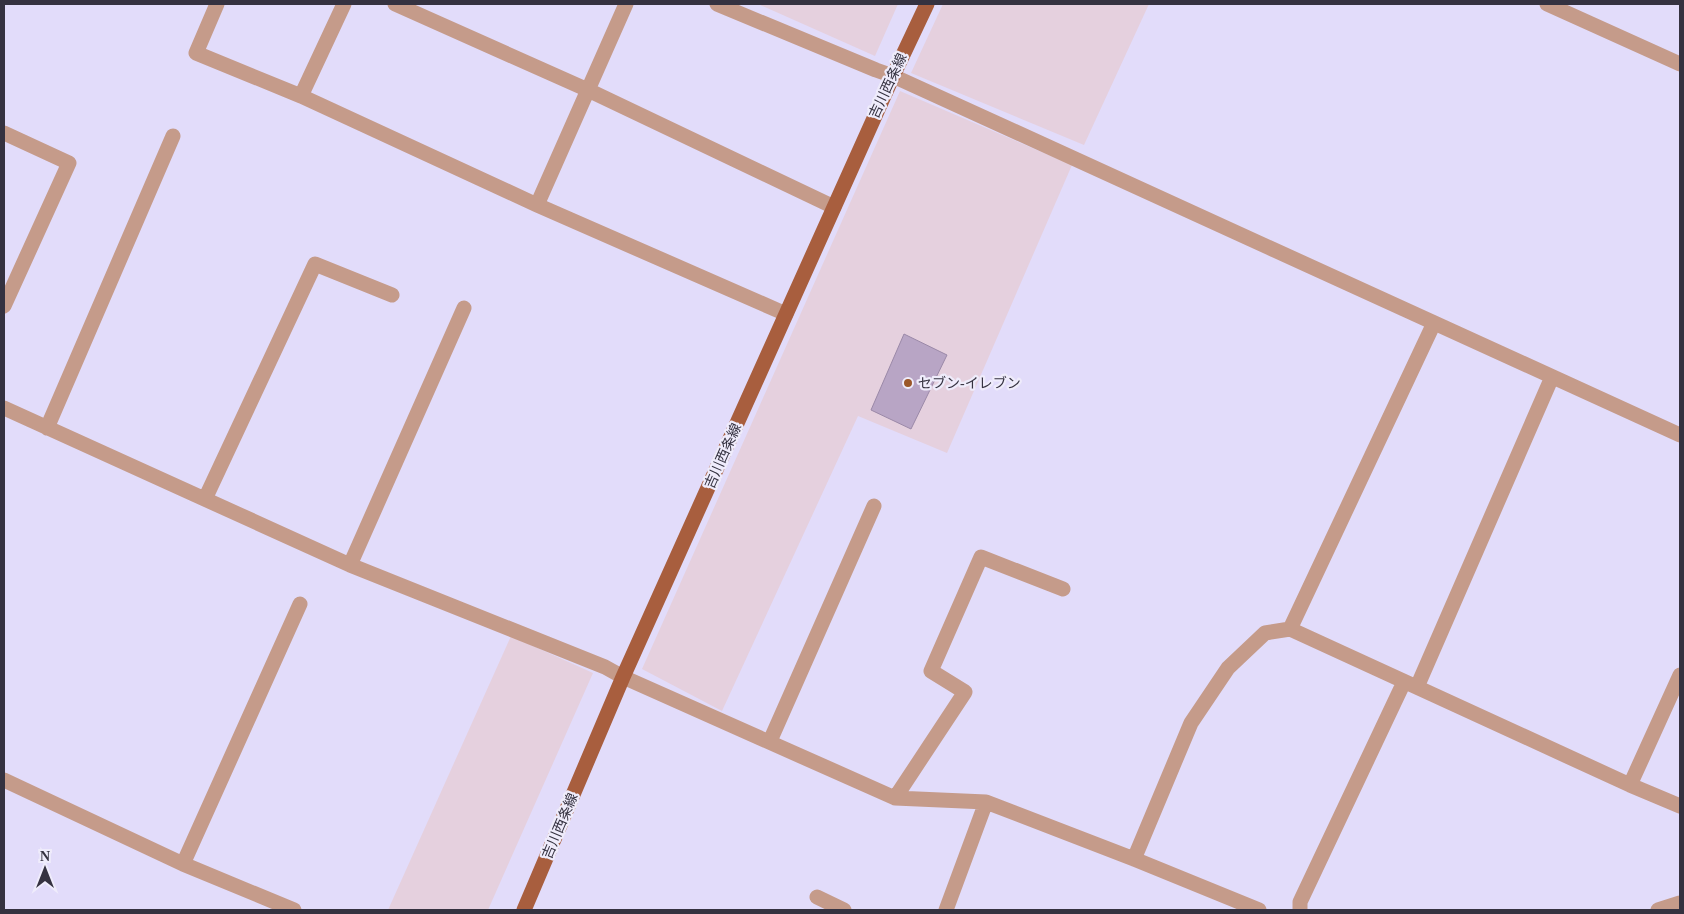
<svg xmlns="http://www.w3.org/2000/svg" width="1684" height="914" viewBox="0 0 1684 914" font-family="'Times New Roman','Noto Sans JP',serif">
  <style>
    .commercial { fill: #e5d0de }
    .building { fill: #b8a5c5; stroke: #9b89a8 }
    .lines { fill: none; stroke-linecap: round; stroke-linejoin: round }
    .minor { stroke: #c59b8a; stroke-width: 15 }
    .major { stroke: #a85e3e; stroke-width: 15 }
    .poi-dot { fill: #9b5729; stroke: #efecfb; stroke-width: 2 }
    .labels { text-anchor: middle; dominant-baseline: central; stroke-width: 4.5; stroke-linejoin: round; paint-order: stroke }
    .street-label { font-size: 14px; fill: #353240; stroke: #efecfb }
    .poi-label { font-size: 14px; fill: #353240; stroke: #efecfb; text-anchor: start }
  </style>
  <rect width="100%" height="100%" fill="#e2dcfa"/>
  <!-- commercial -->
  <path class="commercial" d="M758,4H898L875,56Z
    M943,4H1149L1084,145L911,73Z
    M900,91L1072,165L947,453L858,416L722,711L642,669Z
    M511,636L593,673L488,910H388Z"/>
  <!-- building -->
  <path class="building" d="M904,334L947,355L911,429L871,410Z"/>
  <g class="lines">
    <!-- minor -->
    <path class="minor" d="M217,4L196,53L301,96
      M344,4L301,96L537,205L786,314
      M395,4L588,90L834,207
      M717,4L876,70L893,76L1680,435
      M1547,4L1680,64
      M4,133L69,163L4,306
      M537,205L626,4
      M4,408L350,565L605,667L623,677L895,798L986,802L1134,859L1259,910
      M47,428L173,136
      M205,499L315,264L392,295
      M350,565L464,308
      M1290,629L1630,785L1680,806
      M1417,687L1552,377
      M770,741L874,506
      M4,780L183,864L294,910
      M1630,785L1680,675
      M895,798L965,692L931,671L981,557L1063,589
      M1134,859L1191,723L1228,668L1265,633L1290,629L1434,323
      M183,864L300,604
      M817,897L844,910
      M946,910L986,802
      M1300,910V902L1404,682
      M1658,910L1680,903"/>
    <!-- major -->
    <path class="major" d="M524,910L623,677L893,76L927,4"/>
  </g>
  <!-- markers -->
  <circle class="poi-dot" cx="908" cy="383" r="5"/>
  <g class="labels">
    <!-- street labels -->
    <g class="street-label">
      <text transform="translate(888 86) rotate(-65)">吉川西条線</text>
      <text transform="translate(723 456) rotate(-66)">吉川西条線</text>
      <text transform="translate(560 826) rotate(-67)">吉川西条線</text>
    </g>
    <!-- poi labels -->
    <g class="poi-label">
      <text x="918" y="383">セブン-イレブン</text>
    </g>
  </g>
  <!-- border -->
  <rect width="1684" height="914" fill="none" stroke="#353240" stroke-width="10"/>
  <!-- north arrow -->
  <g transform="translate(45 869)" stroke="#efecfb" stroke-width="4" paint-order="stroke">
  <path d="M0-4L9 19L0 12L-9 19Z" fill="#353240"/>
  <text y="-8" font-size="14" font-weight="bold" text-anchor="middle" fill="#353240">N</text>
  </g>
</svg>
